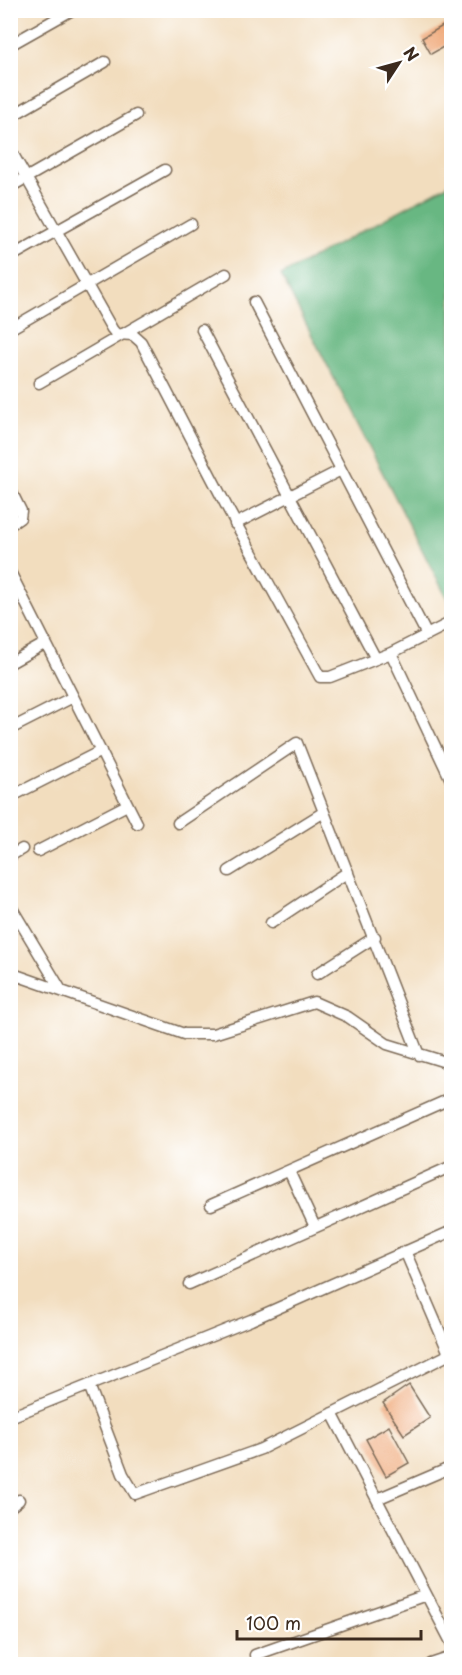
<svg xmlns="http://www.w3.org/2000/svg" width="462" height="1675" viewBox="0 0 462 1675" font-family="'Playpen Sans',sans-serif">
  <style>
    .forest { fill: #68b782; stroke: #527050; stroke-width: 1.5 }
    .building { fill: #efa674 }
    .lines { fill: none; stroke-linecap: round; stroke-linejoin: round }
    .street-casing { stroke: #7b6956; stroke-width: 13 }
    .street { stroke: #fff; stroke-width: 10 }
  </style>
  <rect width="100%" height="100%" fill="#fff"/>
  <filter id="ink" filterUnits="userSpaceOnUse"><feTurbulence type="fractalNoise" baseFrequency=".0167" numOctaves="2"/><feDisplacementMap in="SourceGraphic" scale="12" xChannelSelector="R" yChannelSelector="G"/><feConvolveMatrix kernelMatrix="1 2 1 2 8 2 1 2 1" color-interpolation-filters="sRGB"/></filter>
  <filter id="wash" filterUnits="userSpaceOnUse"><feTurbulence type="fractalNoise" baseFrequency=".008" numOctaves="4" result="noise"/><feDisplacementMap in="SourceGraphic" scale="24" xChannelSelector="R" yChannelSelector="G"/><feGaussianBlur stdDeviation="1.35" result="paint"/><feColorMatrix in="noise" values="0 0 0 0 0 0 0 0 0 0 0 0 0 0 0 0 0 1.4 0 .05"/><feComposite in="paint" operator="in"/></filter>
  <g filter="url(#wash)">
    <rect width="100%" height="100%" fill="#f2ddbe"/>
    <!-- forest -->
    <path class="forest" d="M451,183V606L281,275Z"/>
    <g id="blocks">
      <!-- building -->
      <path class="building" d="M446,24L452,34V42L431,54L422,38Z
        M409,1385L430,1418L404,1435L383,1403Z
        M389,1426L409,1463L386,1476L366,1439Z"/>
    </g>
  </g>
  <g filter="url(#ink)">
    <use href="#blocks" fill-opacity="0" stroke="#7b6956" stroke-width="1.5"/>
    <g class="lines">
      <defs>
        <path id="street" d="M10,45L72,10
          M10,117L105,62
          M10,149L112,329L116,334L133,335L141,342L228,509L320,677H330L391,653L448,624
          M10,187L136,115
          M10,257L165,170
          M254,302L427,635
          M10,329L191,224
          M202,330L376,659
          M39,383L226,274
          M10,489L21,511L20,518L10,525
          M235,524L341,470
          M10,572L137,823
          M391,653L452,782
          M10,663L46,643
          M10,729L73,697
          M18,793L101,751
          M178,823L297,743L419,1055
          M38,851L127,805
          M10,856L22,849
          M229,871L324,812
          M10,905L61,990
          M271,923L348,872
          M10,973L184,1034H213L314,1002L348,1017L387,1044L452,1064
          M317,974L375,937
          M289,1171L315,1227
          M211,1205L452,1098
          M189,1284L452,1166
          M89,1385L123,1474L135,1494L261,1449L446,1356L448,1351L405,1251
          M332,1413L452,1644
          M10,1417L251,1320L452,1231
          M377,1499L452,1467
          M10,1507L19,1500
          M255,1655L426,1595
          M431,1664L452,1657"/>
      </defs>
      <!-- street casing -->
      <use href="#street" class="street-casing"/>
      <!-- street -->
      <use href="#street" class="street"/>
    </g>
  </g>
  <!-- margin -->
  <rect width="462" height="1675" fill="none" stroke="#fff" stroke-width="36"/>
  <!-- north arrow -->
  <g transform="translate(399 63) rotate(54)" stroke="#ffffff" stroke-width="4.5" paint-order="stroke">
  <path d="M0-4.5L10 22L0 15L-10 22Z" fill="#3b2a1e"/>
  <text y="-9" font-size="16" font-weight="bold" text-anchor="middle" fill="#3b2a1e">N</text>
  </g>
  <!-- scale -->
  <path d="M237 1630v9h184v-9" fill="none" stroke="#3b2a1e" stroke-width="3"/>
  <text x="246" y="1630" font-size="18" fill="#3b2a1e" stroke="#ffffff" stroke-width="4.5" paint-order="stroke">100 m</text>
</svg>
